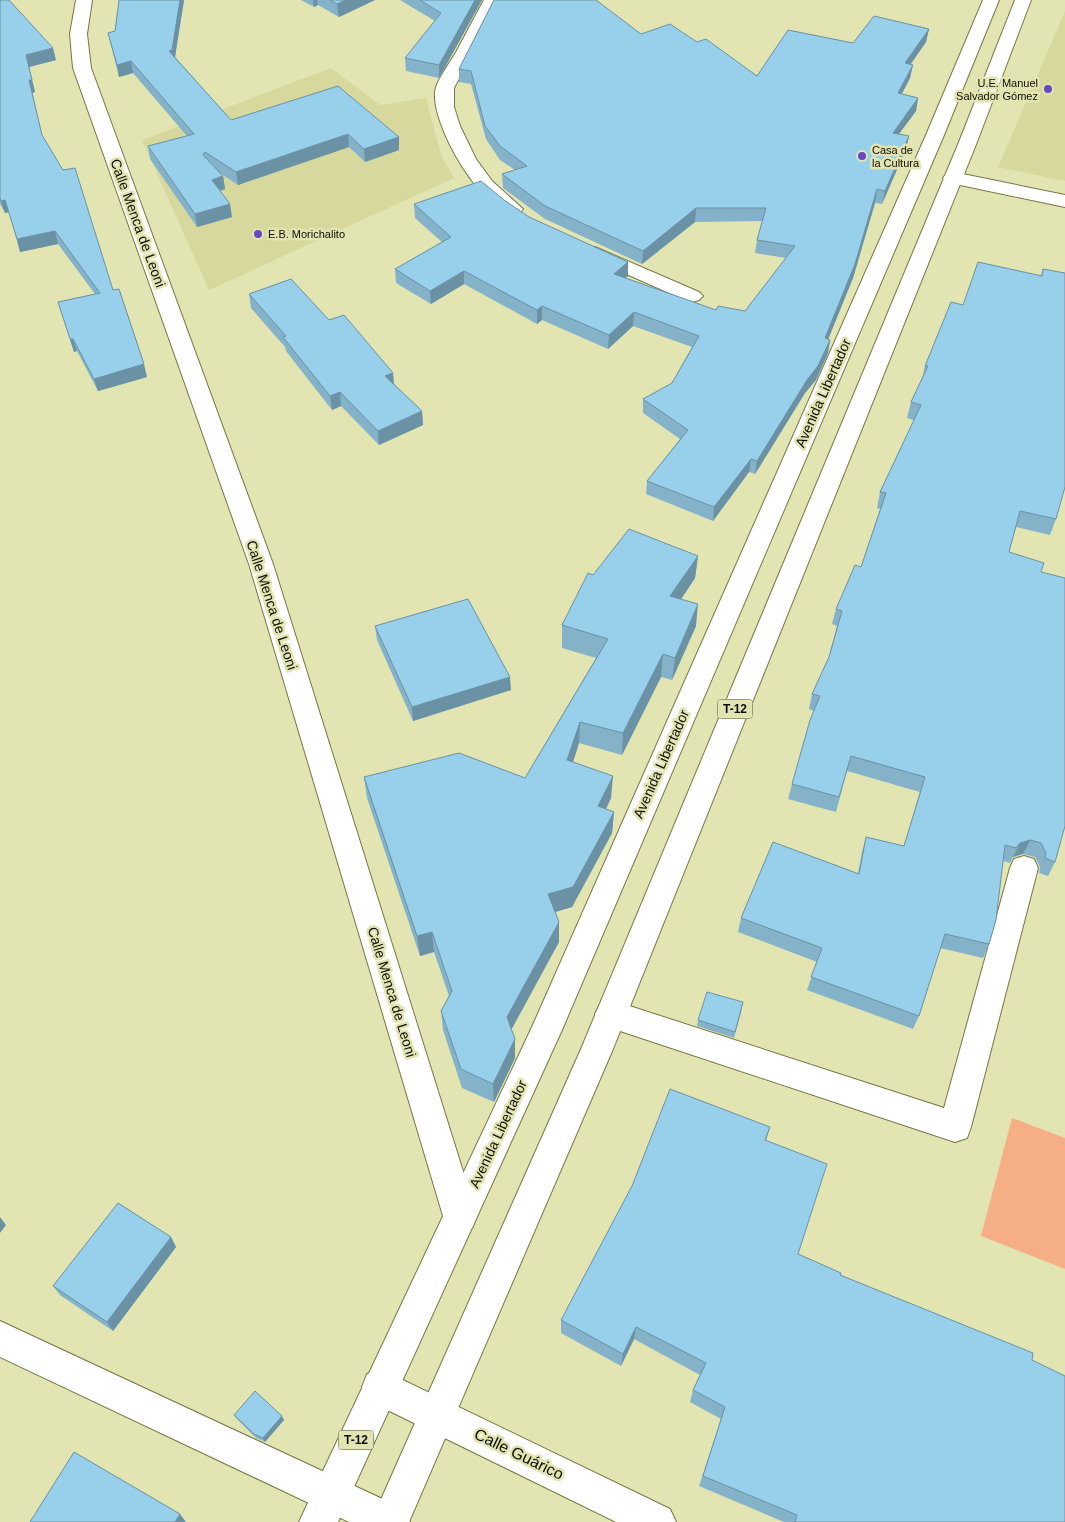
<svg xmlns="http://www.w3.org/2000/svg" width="1065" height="1522" viewBox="0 0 1065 1522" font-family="Arial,sans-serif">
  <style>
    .built { fill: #d6d89d }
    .green { fill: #f6ae86 }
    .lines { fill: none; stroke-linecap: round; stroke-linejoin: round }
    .street-casing { stroke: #757747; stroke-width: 2 }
    .highway-casing { stroke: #757747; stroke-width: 2 }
    .street { fill: #fff; fill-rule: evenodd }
    .highway { fill: #fff; fill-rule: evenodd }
    .wall { fill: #83b2c9 }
    .shaded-wall { fill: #6a91a4 }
    .building { fill: #98cfea; stroke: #6a91a4 }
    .poi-dot { fill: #6647bf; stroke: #e2e5b1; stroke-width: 2 }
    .labels { text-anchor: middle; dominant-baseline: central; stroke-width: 5; stroke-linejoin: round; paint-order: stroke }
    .far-poi-label { font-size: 11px; fill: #0c0d00; stroke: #e2e5b1; text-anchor: start }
    .shield { fill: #e2e5b1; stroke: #4c4e35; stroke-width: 1 }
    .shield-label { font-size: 12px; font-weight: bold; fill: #0c0d00 }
    .street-label { font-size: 14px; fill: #0c0d00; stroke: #e2e5b1 }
    .near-street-label { font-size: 16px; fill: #0c0d00; stroke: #e2e5b1 }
  </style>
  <rect width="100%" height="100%" fill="#e2e5b1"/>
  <!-- built -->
  <path class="built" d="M1065,11V181L998,167Z
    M331,68L380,105L426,98L441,155L454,178L209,290L142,140Z"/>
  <!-- green -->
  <path class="green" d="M1012,1118L1065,1138V1269L981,1236Z"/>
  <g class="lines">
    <defs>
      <path id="street" d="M76,0H92L87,34L91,68L273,564L477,1216L472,1228L460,1232L448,1228L443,1216L249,564L73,68L70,34Z
        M484,0H500L454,88V107L460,126L476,159L492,181L523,209L520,213C486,222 426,119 436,87C440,76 449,64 455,54C465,36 474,18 484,0Z
        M953,172L1065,195V207L946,182L943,178L946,174Z
        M595,247L699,292L703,296L699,300L692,302L685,300L588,257L585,253L588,249Z
        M1024,856L1034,859L1038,868L971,1127L967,1138L955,1142L611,1028L600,1024L595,1014L600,1004L611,1000L944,1108L1010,868L1014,859Z
        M0,1321L404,1509L410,1522H349L0,1357Z
        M380,1369L670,1509L676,1522H616L367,1400L362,1387L367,1374Z"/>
      <path id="highway" d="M983,0H999L944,135L562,1030L338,1522H299L532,1027L926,135Z
        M1015,0H1031L977,142L613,1049L409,1522H371L581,1049L959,142Z"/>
    </defs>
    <!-- street casing -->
    <use href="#street" class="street-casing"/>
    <!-- highway casing -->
    <use href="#highway" class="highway-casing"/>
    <!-- street -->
    <use href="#street" class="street"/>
    <!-- highway -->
    <use href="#highway" class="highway"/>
  </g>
  <!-- wall -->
  <path class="wall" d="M0,0L56,60L29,67L35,92L32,93L42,135L113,290L147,377L98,391L77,351L74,352L58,302L95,294L58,244L20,252L9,212L5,213L0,204Z
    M119,0H184L175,57L231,120L399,137V150L365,162L349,147L238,185L220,173L223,176L225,189L220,191L232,217L197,227L150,159L148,146L187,136L133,73L119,77L108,33L115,31Z
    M301,0H375L339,17L318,5L314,7Z
    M400,0H482L439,78L406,71L405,58L435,21Z
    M929,29L926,42L911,64L910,78L902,94L918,98L916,111L899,134L909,136L906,149L882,204L875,203L853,278L828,339L830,340L828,353L816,380L805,393L755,474L749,472L713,521L646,494L647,481L680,439L643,413V399L672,383L692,347L633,326L608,349L542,320L537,324L464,284L431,304L396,283L395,269L442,242L415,218L414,204L504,200L529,217L628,262V276L625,278L716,310L745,311L786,258L755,253L757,240L762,221L695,222L642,264L545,219L503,188L502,174L515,170L500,160L486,139L471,84L459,82V69L641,34L697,42L757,76L853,43Z
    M1043,269L1056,519L1050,535L1016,527L1009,552L1041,572L1055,862L1048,876L1039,873L1040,867L1035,857L1023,854L1013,857L1010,863L1003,861L989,944L983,958L940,948L919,1016L913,1029L807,990L817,962L738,932L741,918L858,873L862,852L866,837L904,846L920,792L847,771L836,812L788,799L792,784L814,711L809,709L812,694L829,657L837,626L832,624L836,609L861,567L880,509L877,508L880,492L914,420L907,418L911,402L922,379L925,366L963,305L1041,275Z
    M249,294L329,320L393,373L394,384L422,411L423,425L379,445L341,406L332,410L286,351L285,347L251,308Z
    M698,556L695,578L681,599L696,626L672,680L661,677L622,755L579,743L573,762L611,798L606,809L614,812L612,833L572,907L555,912L559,922V942L511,1029L515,1039V1058L494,1102L462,1088L443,1030L441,1011L449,996L434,952L420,956L367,798L364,777L525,778L596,658L562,648V625L593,575Z
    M375,626L511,690L413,721L377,640Z
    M742,1009L734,1038L697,1026L698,1020Z
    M770,1127L766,1141L798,1254L840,1275L1032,1360L1065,1522H784L699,1486L721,1419L690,1402L693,1390L700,1375L634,1339L621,1366L561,1333V1320Z
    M171,1237L176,1247L113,1331L60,1295L53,1286Z
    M234,1415L284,1420L265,1442L256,1438L237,1419Z"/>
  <!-- shaded-wall -->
  <path class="shaded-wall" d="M180,0H184L174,63L169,51Z
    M313,0H317L318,5L314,7Z
    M346,0H375L339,17L337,4Z
    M475,0H482L439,78V65Z
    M929,29L926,42L902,76L905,63Z
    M53,48L56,60L29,67L35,92L32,93L29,80L26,55Z
    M131,61L133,73L119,77L117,65Z
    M913,65L910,78L895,106L898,93Z
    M918,98L916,111L890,146L893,133Z
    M348,134L349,147L238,185L236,172Z
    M909,136L906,149L882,204L885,191Z
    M399,137V150L365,162L364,149Z
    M223,176L225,189L214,193L212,180Z
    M877,189L875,203L853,278L823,352L825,338Z
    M5,200L9,212L5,213L1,201Z
    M230,204L232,217L197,227L195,214Z
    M696,208L695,222L642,264L643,251Z
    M55,231L58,244L20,252L17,239Z
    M628,262V276L613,287L614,274Z
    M464,271V284L431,304L430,291Z
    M542,306V320L537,324V310Z
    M634,312L633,326L608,349L609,335Z
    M70,339H73L77,351L74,352Z
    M830,340L828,353L816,380L805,393L755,474L757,461Z
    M144,364L147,377L98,391L94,379Z
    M393,373L394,387L385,376Z
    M340,392L341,406L332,410L330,396Z
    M422,411L423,425L379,445L378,431Z
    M751,459L749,472L713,521L714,507Z
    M698,556L695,578L668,619L670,596Z
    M698,604L696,626L672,680L675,658Z
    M663,654L661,677L622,755L623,733Z
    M510,677L511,690L413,721L412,707Z
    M580,722L579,743L567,781V760Z
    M613,776L611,798L597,827L598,806Z
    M614,812L612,833L572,907L548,914V894Z
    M1030,840L1023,854L1013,857L1010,863L1020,843Z
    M559,922V942L508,1036L507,1017Z
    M432,932L434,952L420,956L417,936Z
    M515,1039V1058L494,1102L493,1084Z
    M0,1217L6,1225L0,1233Z
    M171,1237L176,1247L113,1331L107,1322Z
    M636,1327L634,1339L621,1366L623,1354Z
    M282,1416L284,1420L265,1442L263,1438Z
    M180,1514L186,1522H175Z"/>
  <!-- building -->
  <path class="building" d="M0,0H9L53,48L26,55L32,80H29L42,135L63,170L75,168L113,290L119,289L144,364L94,379L73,339H70L58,302L100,293L55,231L17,239L5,200L1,201L0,198Z
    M119,0H180L172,50L169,51L231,120L338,86L399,137L364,149L348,134L236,172L205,152L203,155L223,176L212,180L230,204L195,214L148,146L194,134L131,61L117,65L108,33L115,31Z
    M330,0H346L337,4Z
    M420,0H475L439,65L405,58L441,13Z
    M494,0H596L641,34L670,24L697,42L706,39L757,76L788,30L853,43L874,16L929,29L905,63L913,65L898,93L918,98L893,133L909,136L885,191L877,189L855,264L825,338L830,340L818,366L807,380L757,461L751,459L714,507L647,481L688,430L643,399L672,383L699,336L634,312L609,335L542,306L537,310L464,271L430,291L395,269L451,237L414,204L481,181L504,200L529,217L628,262L614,274L716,310L718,306L745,311L795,246L757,240L766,208H696L643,251L545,206L502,174L527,166L500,146L485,126L471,71L459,69Z
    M978,262L1042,276L1043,269L1065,273V487L1056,519L1020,511L1009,552L1044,563L1041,572L1065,578V826L1055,862L1045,858L1046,853L1041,843L1030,840L1020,843L1016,848L1005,845L996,920L989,944L945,934L919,1016L811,977L822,948L741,918L773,842L859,874L866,837L904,846L925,777L851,756L839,797L792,784L810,720L820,696L812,694L829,657L842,611L836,609L855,565L861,567L886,493L880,492L921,405L911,402L928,366H925L951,302L963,305Z
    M291,279L329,320L344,315L393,373L385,376L422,411L378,431L340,392L330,396L283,337L286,336L249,294Z
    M629,529L698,556L670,596L698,604L675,658L663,654L623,733L580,722L567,760L613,776L598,806L614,812L573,887L548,894L559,922L507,1017L515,1039L493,1084L461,1069L441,1011L452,991L432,932L417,936L364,777L459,753L525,778L608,639L562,625L588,573L593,575Z
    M468,599L510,677L412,707L375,626Z
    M707,992L743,1002L735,1032L698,1020Z
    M670,1089L770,1127L765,1140L827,1164L798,1254L841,1273L840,1275L1033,1353L1032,1360L1065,1376V1522H795L797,1515L703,1476L725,1407L693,1390L706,1363L636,1327L623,1354L561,1320L632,1186Z
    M118,1203L171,1237L107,1322L53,1286Z
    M255,1391L282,1416L263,1438L254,1434L234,1415Z
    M74,1452L180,1514L175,1522H30Z"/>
  <!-- markers -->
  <g class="poi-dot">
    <circle cx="1048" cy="89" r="5"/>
    <circle cx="862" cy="156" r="5"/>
    <circle cx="258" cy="234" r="5"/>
  </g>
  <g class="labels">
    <!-- far-poi labels -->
    <g class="far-poi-label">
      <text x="1038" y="83" text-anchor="end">U.E. Manuel<tspan x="1038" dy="13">Salvador Gómez</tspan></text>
      <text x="872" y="150">Casa de<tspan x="872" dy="13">la Cultura</tspan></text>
      <text x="268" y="234">E.B. Morichalito</text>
    </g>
    <!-- shield labels -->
    <g class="shield">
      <rect x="717.5" y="699.5" width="35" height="19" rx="4"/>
      <rect x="338.5" y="1430.5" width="35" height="19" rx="4"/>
    </g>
    <g class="shield-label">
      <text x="735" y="709">T-12</text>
      <text x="356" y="1440">T-12</text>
    </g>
    <!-- street labels -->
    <g class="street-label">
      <text transform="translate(138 223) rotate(70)">Calle Menca de Leoni</text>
      <text transform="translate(823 393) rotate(-66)">Avenida Libertador</text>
      <text transform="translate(272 605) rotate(72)">Calle Menca de Leoni</text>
      <text transform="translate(661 764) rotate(-66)">Avenida Libertador</text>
      <text transform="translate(392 992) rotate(73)">Calle Menca de Leoni</text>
      <text transform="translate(498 1134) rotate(-65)">Avenida Libertador</text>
    </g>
    <!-- near-street labels -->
    <g class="near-street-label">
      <text transform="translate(519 1454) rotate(26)">Calle Guárico</text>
    </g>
  </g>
</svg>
